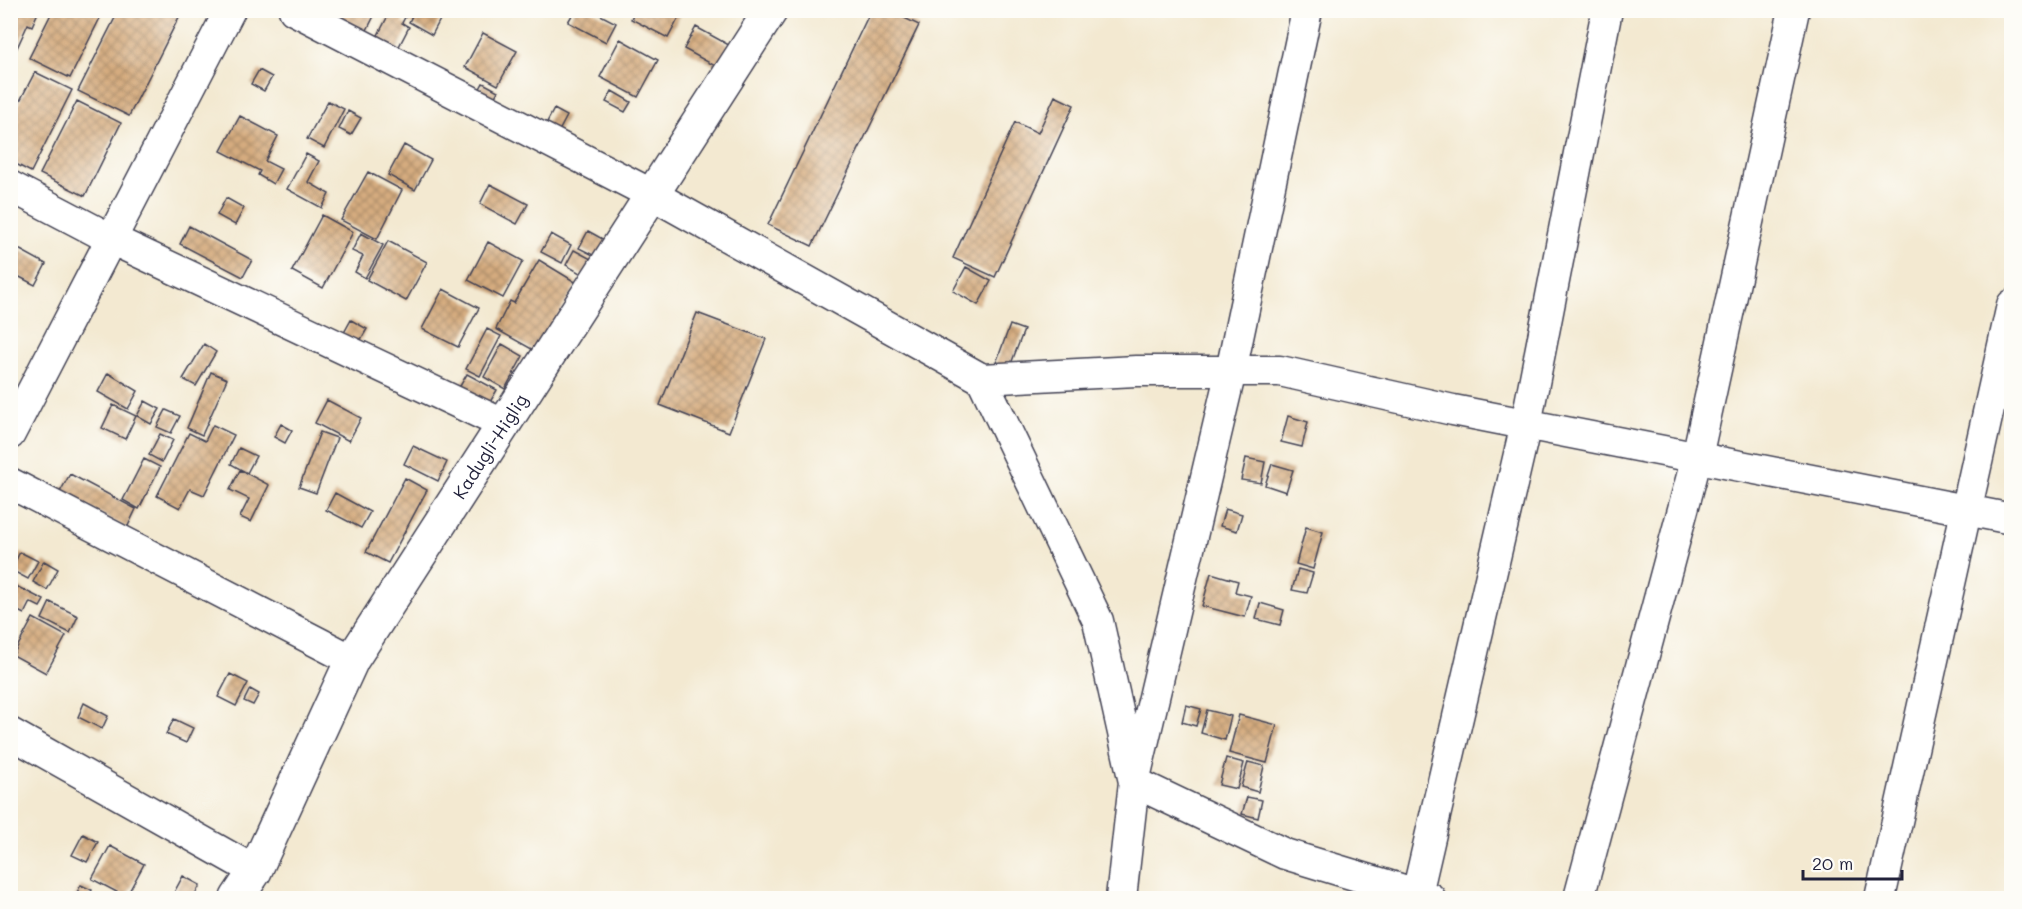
<svg xmlns="http://www.w3.org/2000/svg" width="2022" height="909" viewBox="0 0 2022 909" font-family="Mali,sans-serif">
  <style>
    .building { fill: url(#building-cross-hatch) }
    .lines { fill: none; stroke-linecap: round; stroke-linejoin: round }
    .street-casing { stroke: #414052; stroke-width: 33 }
    .secondary-casing { stroke: #414052; stroke-width: 36 }
    .street { stroke: #fff; stroke-width: 30 }
    .secondary { stroke: #fff; stroke-width: 33 }
    .labels { text-anchor: middle; dominant-baseline: central; stroke-width: 4.5; stroke-linejoin: round; paint-order: stroke }
    .street-label { font-size: 18px; fill: #22223b; stroke: #fdfcf7 }
  </style>
  <defs>
    <pattern id="building-cross-hatch" width="8" height="8" patternUnits="userSpaceOnUse" patternTransform="scale(1.5)"><rect width="8" height="8" fill="#d5ac7f"/><path d="M0 0l8 8M0 8l8-8" fill="none" stroke="#ac8c69"/></pattern>
  </defs>
  <rect width="100%" height="100%" fill="#fdfcf7"/>
  <filter id="ink" filterUnits="userSpaceOnUse"><feTurbulence type="fractalNoise" baseFrequency=".0167" numOctaves="2"/><feDisplacementMap in="SourceGraphic" scale="12" xChannelSelector="R" yChannelSelector="G"/><feConvolveMatrix kernelMatrix="1 2 1 2 8 2 1 2 1" color-interpolation-filters="sRGB"/></filter>
  <filter id="wash" filterUnits="userSpaceOnUse"><feTurbulence type="fractalNoise" baseFrequency=".008" numOctaves="4" result="noise"/><feDisplacementMap in="SourceGraphic" scale="24" xChannelSelector="R" yChannelSelector="G"/><feGaussianBlur stdDeviation="1.35" result="paint"/><feColorMatrix in="noise" values="0 0 0 0 0 0 0 0 0 0 0 0 0 0 0 0 0 1.4 0 .05"/><feComposite in="paint" operator="in"/></filter>
  <g filter="url(#wash)">
    <rect width="100%" height="100%" fill="#f3e9d1"/>
    <g id="blocks">
      <!-- building -->
      <path class="building" d="M10,10H39L32,26L28,24L16,50L10,47Z
        M53,10H104L70,78L29,58Z
        M119,10H166L179,17L129,116L78,91Z
        M337,10H377L366,32L335,15Z
        M391,10H409L402,23L409,27L396,52L375,41Z
        M415,10L444,12L432,35L409,22Z
        M575,10H591L616,23L606,42L568,22Z
        M635,10H683L668,38L631,19Z
        M871,10H888L919,25L812,246L768,225Z
        M696,27L738,50L726,72L684,49Z
        M483,33L517,51L498,85L465,67Z
        M620,39L658,60L638,97L600,77Z
        M259,70L272,77L264,91L251,84Z
        M35,72L72,90L31,172L10,161V120Z
        M483,83L498,91L492,102L477,94Z
        M612,91L631,102L625,112L606,102Z
        M1055,96L1074,105L995,277L953,258L1015,122L1038,133Z
        M77,101L121,123L85,196L40,174Z
        M328,101L344,109L324,148L307,139Z
        M554,109L567,116L558,133L545,126Z
        M348,111L361,118L351,135L339,129Z
        M240,116L278,136L265,161L281,169L273,184L258,175L260,171L221,151Z
        M404,145L431,160L415,190L388,175Z
        M306,154L319,161L308,182L329,194L322,208L287,189Z
        M368,172L402,190L377,239L341,220Z
        M490,184L528,204L517,224L480,204Z
        M226,198L244,208L235,225L217,215Z
        M322,215L353,232L323,288L292,271Z
        M189,226L252,260L243,277L180,244Z
        M588,231L608,242L599,258L579,248Z
        M361,233L383,245L365,278L355,272L363,256L352,251Z
        M551,234L571,245L562,263L541,252Z
        M388,241L427,262L406,301L367,280Z
        M488,242L523,261L503,298L468,280Z
        M13,246L46,264L35,285L10,272V251Z
        M574,250L593,260L585,276L566,265Z
        M539,260L577,283L537,352L496,329L510,301L514,303Z
        M966,267L991,281L978,305L953,291Z
        M443,289L479,308L458,347L422,329Z
        M697,313L766,339L729,432L660,405Z
        M351,320L367,329L356,348L340,340Z
        M1010,325L1024,330L1009,369L996,363Z
        M487,329L501,336L480,376L466,369Z
        M204,344L216,352L196,386L183,379Z
        M502,344L523,356L505,389L484,377Z
        M211,372L227,379L202,435L187,428Z
        M108,373L138,391L128,409L98,392Z
        M467,374L497,390L486,409L456,393Z
        M327,400L361,418L349,441L315,423Z
        M145,401L160,409L151,424L137,416Z
        M113,405L136,416L125,439L102,428Z
        M166,410L180,416L171,433L157,427Z
        M1288,416L1308,422L1302,447L1281,442Z
        M281,424L292,430L285,443L274,437Z
        M213,425L234,435L204,495L190,489L180,508L157,496L189,433L205,441Z
        M320,432L337,438L316,493L299,487Z
        M160,434L173,440L162,462L149,455Z
        M413,446L447,462L438,481L404,464Z
        M239,448L256,456L247,473L231,464Z
        M1246,458L1265,462L1261,483L1241,480Z
        M144,459L160,467L139,509L123,500Z
        M1272,464L1293,470L1286,492L1265,485Z
        M240,470L269,485L251,522L240,517L249,499L230,490Z
        M70,474L136,509L127,528L60,492Z
        M405,478L427,490L388,563L366,552Z
        M335,493L370,512L361,528L326,510Z
        M1225,509L1242,514L1237,531L1220,526Z
        M1306,527L1323,532L1313,569L1296,564Z
        M20,552L38,561L28,579L11,570Z
        M44,561L58,569L47,590L33,582Z
        M1298,569L1313,573L1307,593L1292,590Z
        M1211,573L1238,581L1235,592L1251,596L1245,617L1202,606Z
        M10,583L44,600L40,607L30,602L24,614L10,607Z
        M50,602L78,616L70,633L42,619Z
        M1260,603L1284,610L1280,625L1256,619Z
        M33,618L66,636L46,673L13,655Z
        M230,674L248,683L236,706L218,697Z
        M250,689L259,694L253,705L244,701Z
        M84,703L108,716L102,729L78,717Z
        M1186,705L1201,709L1196,726L1182,722Z
        M1207,710L1231,716L1225,740L1201,733Z
        M1239,715L1277,725L1267,763L1229,753Z
        M174,719L193,728L186,743L166,734Z
        M1226,758L1244,763L1237,789L1219,785Z
        M1248,762L1264,766L1258,792L1241,787Z
        M1247,797L1262,800L1258,818L1242,814Z
        M83,834L98,842L87,862L72,855Z
        M110,846L144,864L126,897L92,879Z
        M183,876L200,885L193,898H171Z
        M81,885L92,890L88,898H74Z"/>
    </g>
  </g>
  <g filter="url(#ink)">
    <use href="#blocks" fill-opacity="0" stroke="#414052" stroke-width="1.5"/>
    <g class="lines">
      <defs>
        <path id="street" d="M294,10L653,195L982,379L1098,621L1134,782L1285,854L1430,898
          M10,186L111,239L505,425
          M982,379L1136,371H1280L1453,410L2012,519
          M10,434L230,10
          M10,483L352,660
          M10,733L255,871
          M1121,898L1134,782L1231,371L1307,10
          M1416,898L1526,424L1607,10
          M1579,898L1697,457L1794,10
          M1880,898L2012,305"/>
        <g id="secondary">
          <path id="s1" d="M237,898L255,871L352,660L771,10"/>
        </g>
      </defs>
      <!-- street casing -->
      <use href="#street" class="street-casing"/>
      <!-- secondary casing -->
      <use href="#secondary" class="secondary-casing"/>
      <!-- street -->
      <use href="#street" class="street"/>
      <!-- secondary -->
      <use href="#secondary" class="secondary"/>
    </g>
  </g>
  <g class="labels">
    <!-- street labels -->
    <g class="street-label">
      <text stroke="none"><textPath href="#s1" startOffset="519">Kadugli-Higlig</textPath></text>
    </g>
  </g>
  <!-- margin -->
  <rect width="2022" height="909" fill="none" stroke="#fdfcf7" stroke-width="36"/>
  <!-- scale -->
  <path d="M1803 870v9h99v-9" fill="none" stroke="#22223b" stroke-width="3"/>
  <text x="1812" y="870" font-size="18" fill="#22223b" stroke="#fdfcf7" stroke-width="4.5" paint-order="stroke">20 m</text>
</svg>
